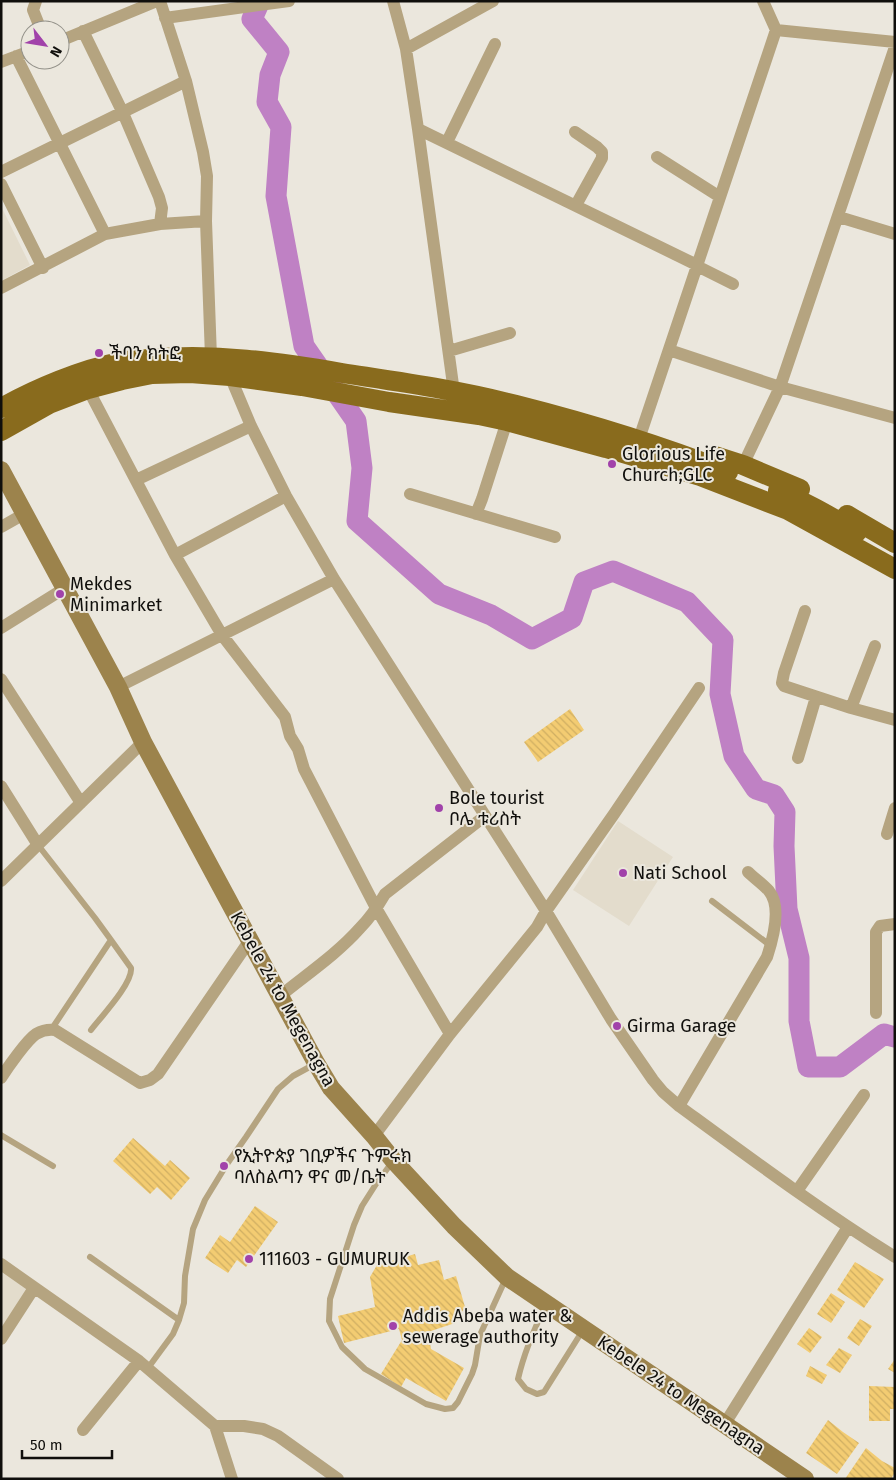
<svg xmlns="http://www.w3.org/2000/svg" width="896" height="1480" viewBox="0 0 896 1480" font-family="'Fira Sans','Noto Sans Ethiopic',sans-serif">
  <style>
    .built { fill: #e3dccc }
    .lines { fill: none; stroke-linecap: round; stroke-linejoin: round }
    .river { stroke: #bf81c4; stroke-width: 21 }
    .building { fill: url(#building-back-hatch) }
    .lane { stroke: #b5a480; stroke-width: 6 }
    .street { stroke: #b5a480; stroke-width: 12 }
    .secondary { stroke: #9c834c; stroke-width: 18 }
    .primary { stroke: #896b1d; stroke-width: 20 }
    .poi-dot { fill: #a142aa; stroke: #ebe7dd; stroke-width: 2 }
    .labels { text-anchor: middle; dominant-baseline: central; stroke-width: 4; stroke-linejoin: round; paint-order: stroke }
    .poi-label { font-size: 18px; fill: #100f0c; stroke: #ebe7dd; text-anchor: start }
    .street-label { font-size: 18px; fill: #100f0c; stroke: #ebe7dd }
  </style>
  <defs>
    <pattern id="building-back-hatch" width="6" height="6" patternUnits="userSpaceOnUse" patternTransform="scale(1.25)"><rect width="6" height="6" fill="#f3cc72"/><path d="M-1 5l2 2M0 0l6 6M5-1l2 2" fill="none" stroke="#cfae62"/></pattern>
  </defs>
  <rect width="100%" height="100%" fill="#ebe7dd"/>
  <!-- built -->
  <path class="built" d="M1,206L30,265L1,281Z
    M618,821L673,857L629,926L573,890Z
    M1,1268L30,1287L1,1333Z"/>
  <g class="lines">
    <!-- river -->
    <path class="river" d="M260,1L252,19L279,52L270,75L267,102L281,127L276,196L304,346L356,421L362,468L357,521L439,594L491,615L532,639L572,618L584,582L613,571L687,602L723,640L720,694L734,756L756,789L774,795L785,812L784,846L787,909L799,958V1021L808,1067H840L884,1034L895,1037"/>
  </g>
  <!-- building -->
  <path class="building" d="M570,709L584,730L538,762L524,742Z
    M133,1138L165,1166L170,1160L190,1178L171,1200L157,1187L150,1194L113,1161Z
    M255,1206L278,1222L246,1267L237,1260L228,1273L205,1258L220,1235L230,1242Z
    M415,1254L418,1265L439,1260L444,1280L456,1276L465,1307L455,1323L428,1332L431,1349L464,1368L446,1401L406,1378L401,1387L381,1374L402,1340L399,1329L344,1343L338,1316L375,1307L370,1277L377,1265Z
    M855,1262L884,1279L864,1308L837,1290Z
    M831,1293L845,1302L831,1323L817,1314Z
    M860,1319L872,1326L859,1346L847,1338Z
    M809,1328L822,1337L810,1353L797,1344Z
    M839,1348L852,1355L840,1373L826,1365Z
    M895,1359V1373L888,1369Z
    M810,1366L827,1375L822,1384L806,1376Z
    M869,1386L895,1387V1409H890V1421H869Z
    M828,1420L843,1432L859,1443L837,1474L806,1453Z
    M866,1448L882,1461L895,1468V1472L891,1479H845Z"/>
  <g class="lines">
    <!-- lane -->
    <path class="lane" d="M38,845L95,918L111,940L51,1030
      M712,901L771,946
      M91,1030C101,1017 133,983 131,968L111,940
      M1,1135L53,1166
      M393,1161L376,1184L362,1206L354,1225L330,1299L329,1321L342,1347L365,1369L426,1404L445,1409L453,1408L458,1402L472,1374L475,1365L480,1335L506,1278
      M90,1257L179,1320
      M546,1305C534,1329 524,1353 518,1379L526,1389L537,1394L544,1392L583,1330
      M148,1368L173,1334L179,1320L184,1303L185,1276L193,1229L205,1200L227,1164L246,1137L278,1089L293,1076L315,1064"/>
    <!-- street -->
    <path class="street" d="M36,1L33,10L41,30
      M160,1L186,81L203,152L207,176L206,221L211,357
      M393,1L406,49L418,129L454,392
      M165,18L289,1
      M776,30L895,42
      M83,31L123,113L159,197L162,208L160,224
      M60,41L157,1
      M406,49L493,1
      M16,56L105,234
      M1,62L30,51
      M418,129L697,265
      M575,132L597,147L602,152V158L576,205
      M447,142L495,44
      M657,157L720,197
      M1,172L186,81
      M1,184L43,268
      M839,217L895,234
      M697,266L733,284
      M1,288L105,234L160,224L206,221
      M669,350L780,387L895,418
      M449,351L510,333
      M230,376L251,426L286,496L334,579L546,911L611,1019L653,1080L663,1092L679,1106C750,1158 820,1210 895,1257
      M88,389L175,555L222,635L334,579
      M642,430L776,30L763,1
      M743,465L780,387L895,47
      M136,480L251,426
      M410,494L555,537
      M476,514L482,499L507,421
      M1,527L24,514
      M175,555L286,496
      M805,611L784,673L782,683L784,686L851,708L895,720
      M1,628L65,588
      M1,679L81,803
      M118,687L222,635L285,717L290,736L298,749L304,769L376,908L450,1034
      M851,708L875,646
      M798,758L816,697
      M1,786L38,845
      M887,834L895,808
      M1,881L143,742
      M280,996C307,974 337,954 360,928C370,918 378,906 385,894L485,816
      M876,1013V932L880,926L895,924
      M1,1078C8,1067 27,1040 36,1034C43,1030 48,1029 55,1030L140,1083L150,1080L158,1074L250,940
      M679,1106L767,957C773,939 782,907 769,891C763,884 754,878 748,872
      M374,1136L450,1034L537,927L546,911L614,814L699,688
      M797,1191L864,1095
      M1,1264L139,1361L215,1426L232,1479
      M1,1339L34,1288
      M724,1425L848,1227
      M215,1426H244L263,1429L278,1436L338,1479
      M83,1430L139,1361"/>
    <!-- secondary -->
    <path class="secondary" d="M1,470L118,687L143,742L316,1063L331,1088L374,1136L393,1160L454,1226L507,1277L805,1479"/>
    <!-- primary -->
    <path class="primary" d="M1,408C35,389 82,369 120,362C130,360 140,360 150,359C215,353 278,362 342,373C400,382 459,390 516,405C587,423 659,445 728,472
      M1,431L49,404L88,389L122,380L152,374L190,373L230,376L302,386L389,402L479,415L507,421L606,448L700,476L788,510L895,569
      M715,456L743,465L800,489
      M778,491C806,502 831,517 857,532
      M847,515L895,543"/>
  </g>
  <!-- markers -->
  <g class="poi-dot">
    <circle cx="99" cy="353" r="5"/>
    <circle cx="612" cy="464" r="5"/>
    <circle cx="60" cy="594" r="5"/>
    <circle cx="439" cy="808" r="5"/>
    <circle cx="623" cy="873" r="5"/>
    <circle cx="617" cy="1026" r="5"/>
    <circle cx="224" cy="1166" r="5"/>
    <circle cx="249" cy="1259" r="5"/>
    <circle cx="393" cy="1326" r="5"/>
  </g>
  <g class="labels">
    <!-- poi labels -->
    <g class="poi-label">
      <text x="109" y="353">ችባን ክትፎ</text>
      <text x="622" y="454">Glorious Life<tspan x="622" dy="21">Church;GLC</tspan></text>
      <text x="70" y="584">Mekdes<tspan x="70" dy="21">Minimarket</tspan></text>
      <text x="449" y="798">Bole tourist<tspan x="449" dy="21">ቦሌ ቱሪስት</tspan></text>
      <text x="633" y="873">Nati School</text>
      <text x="627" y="1026">Girma Garage</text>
      <text x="234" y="1156">የኢትዮጵያ ገቢዎችና ጉምሩክ<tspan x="234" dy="21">ባለስልጣን ዋና መ/ቤት</tspan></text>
      <text x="259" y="1259">111603 - GUMURUK</text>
      <text x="403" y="1316">Addis Abeba water &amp;<tspan x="403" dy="21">sewerage authority</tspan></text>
    </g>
    <!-- street labels -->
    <g class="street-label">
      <text transform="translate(283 999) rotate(61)">Kebele 24 to Megenagna</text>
      <text transform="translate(681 1395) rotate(34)">Kebele 24 to Megenagna</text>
    </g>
  </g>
  <!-- border -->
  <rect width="896" height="1480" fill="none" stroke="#100f0c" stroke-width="5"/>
  <!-- north arrow -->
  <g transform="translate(45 45) rotate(121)"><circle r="24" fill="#ebe7dd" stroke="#939189"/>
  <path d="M0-4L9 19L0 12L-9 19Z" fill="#a142aa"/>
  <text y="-8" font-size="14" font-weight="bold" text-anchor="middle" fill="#100f0c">N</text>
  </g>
  <!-- scale -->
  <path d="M22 1450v8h90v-8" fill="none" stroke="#100f0c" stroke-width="2.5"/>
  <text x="30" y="1450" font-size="15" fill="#100f0c" stroke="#ebe7dd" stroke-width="4" paint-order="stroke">50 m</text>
</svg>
